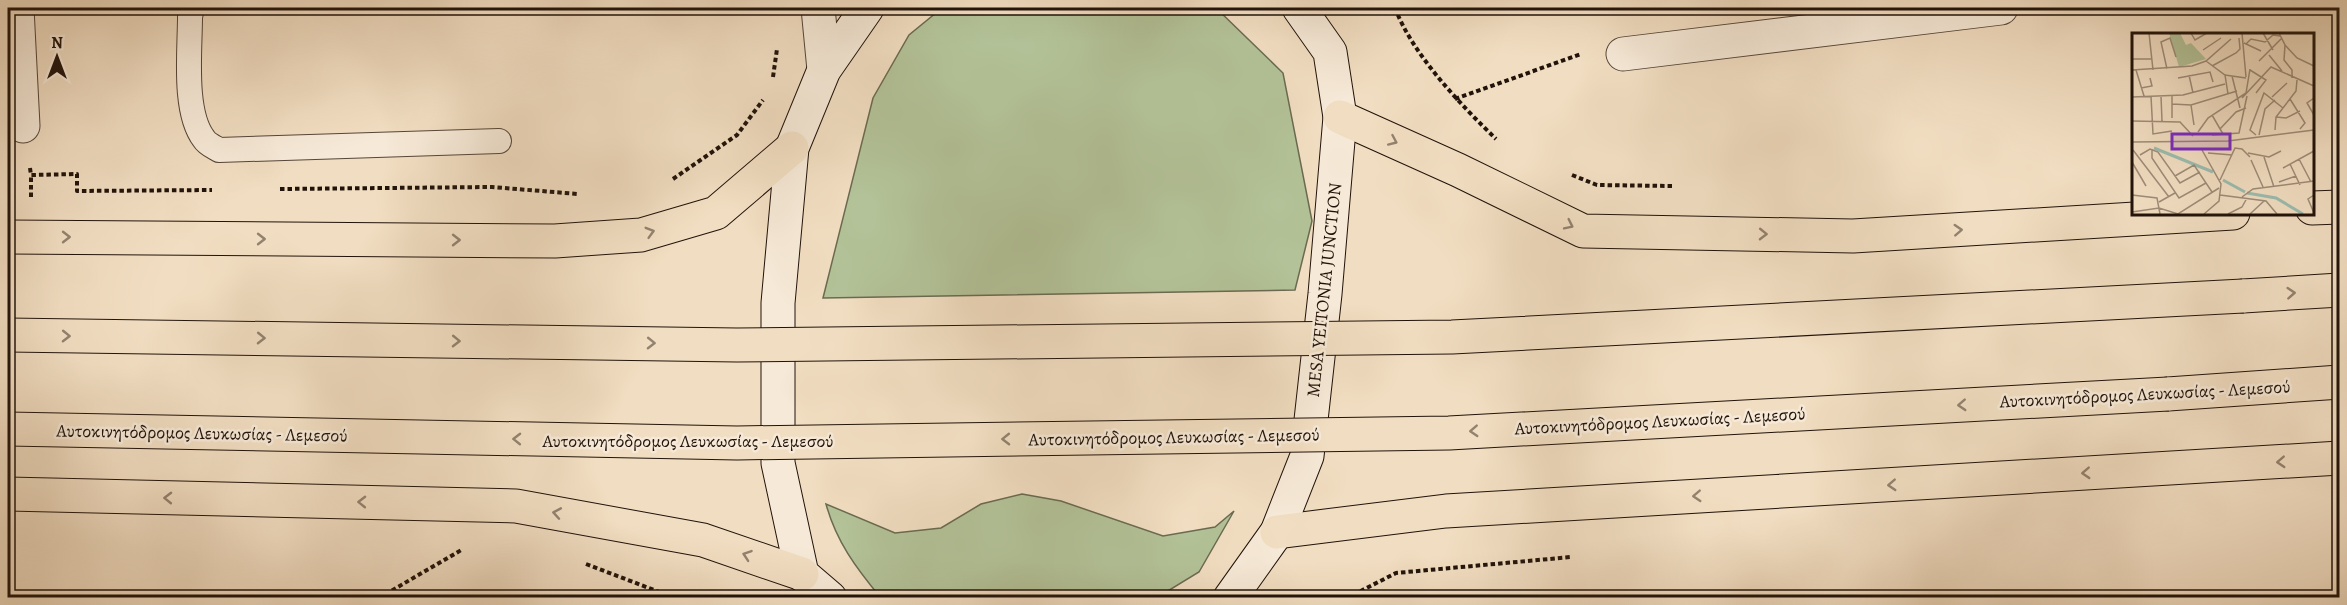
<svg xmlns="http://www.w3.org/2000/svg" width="2347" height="605" viewBox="0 0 2347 605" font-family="Alegreya,serif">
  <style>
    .green { fill: #b3c298; stroke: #6a6a51; stroke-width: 1.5 }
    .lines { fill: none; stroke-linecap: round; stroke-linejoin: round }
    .service-casing { stroke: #554638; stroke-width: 26 }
    .minor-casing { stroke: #554638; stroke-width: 35 }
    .tertiary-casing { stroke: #554638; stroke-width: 35 }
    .secondary-casing { stroke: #21130a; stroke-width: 35 }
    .trunk-casing { stroke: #21130a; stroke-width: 35 }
    .path { stroke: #21130a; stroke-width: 4; stroke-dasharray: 4.5 3; stroke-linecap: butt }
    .service { stroke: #f6e9d7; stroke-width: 24 }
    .minor { stroke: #f6e9d7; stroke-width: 33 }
    .tertiary { stroke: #f6e9d7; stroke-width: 33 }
    .secondary { stroke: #f6e9d7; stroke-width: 33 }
    .trunk { stroke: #f1ddc1; stroke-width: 33 }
    .trunk-bridge-casing { stroke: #21130a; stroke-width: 35; stroke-linecap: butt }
    .trunk-bridge { stroke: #f1ddc1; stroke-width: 33 }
    .oneway { stroke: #93826f }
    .labels { text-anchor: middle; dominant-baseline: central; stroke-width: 5; stroke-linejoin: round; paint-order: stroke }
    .street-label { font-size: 18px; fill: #21130a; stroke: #f6e9d7 }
    .inset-river { fill: none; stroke: #9bbcae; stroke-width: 3 }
    .inset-road { fill: none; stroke: #9e8c78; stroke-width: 1.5 }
    .view { fill: #7b2cbf; fill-opacity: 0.15; stroke: #7b2cbf; stroke-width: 3 }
    .inset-edge { fill: none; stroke: #21130a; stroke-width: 3 }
  </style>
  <rect width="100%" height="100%" fill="#f1ddc1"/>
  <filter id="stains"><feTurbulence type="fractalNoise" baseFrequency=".00333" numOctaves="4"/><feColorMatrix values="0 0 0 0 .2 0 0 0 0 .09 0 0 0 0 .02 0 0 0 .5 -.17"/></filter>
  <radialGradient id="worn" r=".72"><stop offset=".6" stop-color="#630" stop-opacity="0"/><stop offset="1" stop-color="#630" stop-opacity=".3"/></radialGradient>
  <!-- green -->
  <path class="green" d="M942,8H1216L1283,73L1312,221L1295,290L823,298L873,98L909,35Z
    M1022,494L1061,501L1163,536L1215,527L1234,511L1199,572L1158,597L881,598C856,568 836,541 826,504L895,533L941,528L981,504Z"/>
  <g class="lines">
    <defs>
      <path id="service" d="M192,8L190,17C190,50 183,112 204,139C207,144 214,147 219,150L499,141"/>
      <path id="minor" d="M17,8L23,126
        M1623,54L2001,8"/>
      <path id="tertiary" d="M818,8L824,70"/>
      <path id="secondary" d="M830,598L802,574L778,463V303L792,148L824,70L867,8
        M1230,598L1277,532L1307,456L1325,294L1340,117L1330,52L1299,8"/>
      <path id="trunk" d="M1340,117L1458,170L1583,231L1853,236L2233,213
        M2312,208L2340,207
        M8,237L555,241L641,235L716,213L792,148
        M2243,296L2340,290
        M2168,394L2340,382
        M8,494L516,506L703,540L802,574
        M1277,532L1446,511L2340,458"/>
    </defs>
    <!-- service casing -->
    <use href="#service" class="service-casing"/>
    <!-- minor casing -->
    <use href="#minor" class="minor-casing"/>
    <!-- tertiary casing -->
    <use href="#tertiary" class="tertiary-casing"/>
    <!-- secondary casing -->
    <use href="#secondary" class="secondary-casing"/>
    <!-- trunk casing -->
    <use href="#trunk" class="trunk-casing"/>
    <!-- path -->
    <path class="path" d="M1395,8C1413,55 1460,104 1496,139
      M773,77L777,49
      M1455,99L1581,54
      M30,168L31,175L77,174V191L212,190
      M1572,175L1597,185L1672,186
      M673,179L737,135L763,100
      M280,189L492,187L578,194
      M31,197V175
      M586,564L675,598
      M379,598L463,549
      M1347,598L1396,573L1571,557"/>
    <!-- service -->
    <use href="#service" class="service"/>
    <!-- minor -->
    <use href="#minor" class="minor"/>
    <!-- tertiary -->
    <use href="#tertiary" class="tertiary"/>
    <!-- secondary -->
    <use href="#secondary" class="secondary"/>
    <!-- trunk -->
    <use href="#trunk" class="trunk"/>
    <defs>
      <path id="trunk-bridge" d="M8,335L737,345L1452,337L2243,296
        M8,429L737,443L1449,433L2168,394"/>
    </defs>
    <!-- trunk-bridge casing -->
    <use href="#trunk-bridge" class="trunk-bridge-casing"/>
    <!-- trunk-bridge -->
    <use href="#trunk-bridge" class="trunk-bridge"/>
  </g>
  <!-- one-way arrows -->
  <defs><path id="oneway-chevron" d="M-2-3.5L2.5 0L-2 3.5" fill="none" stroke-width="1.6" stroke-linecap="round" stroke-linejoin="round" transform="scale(1.5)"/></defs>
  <g class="oneway">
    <use href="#oneway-chevron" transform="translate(1393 141) rotate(24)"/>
    <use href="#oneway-chevron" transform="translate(1569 225) rotate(26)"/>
    <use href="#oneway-chevron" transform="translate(1958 230) rotate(-3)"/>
    <use href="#oneway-chevron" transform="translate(650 232) rotate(-16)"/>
    <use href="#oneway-chevron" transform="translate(1763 234) rotate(1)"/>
    <use href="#oneway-chevron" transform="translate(66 237)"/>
    <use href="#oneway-chevron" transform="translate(261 239)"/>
    <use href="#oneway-chevron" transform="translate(456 240)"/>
    <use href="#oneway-chevron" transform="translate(2291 293) rotate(-4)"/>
    <use href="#oneway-chevron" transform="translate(66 336) rotate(1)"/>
    <use href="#oneway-chevron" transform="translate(261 338) rotate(1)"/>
    <use href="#oneway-chevron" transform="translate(456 341) rotate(1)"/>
    <use href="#oneway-chevron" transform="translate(651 343) rotate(1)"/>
    <use href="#oneway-chevron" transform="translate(1962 405) rotate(177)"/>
    <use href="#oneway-chevron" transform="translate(1474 431) rotate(177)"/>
    <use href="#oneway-chevron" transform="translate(517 439) rotate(-179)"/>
    <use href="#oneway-chevron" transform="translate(1006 439) rotate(179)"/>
    <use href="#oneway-chevron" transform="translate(2281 462) rotate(177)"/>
    <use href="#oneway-chevron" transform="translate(2086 473) rotate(177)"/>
    <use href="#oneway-chevron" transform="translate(1892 485) rotate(177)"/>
    <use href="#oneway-chevron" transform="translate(1697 496) rotate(177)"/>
    <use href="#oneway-chevron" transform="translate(168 498) rotate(-179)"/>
    <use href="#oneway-chevron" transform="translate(362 502) rotate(-179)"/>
    <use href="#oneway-chevron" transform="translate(557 513) rotate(-170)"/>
    <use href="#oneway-chevron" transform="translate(747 555) rotate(-161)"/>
  </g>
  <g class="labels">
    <!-- street labels -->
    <g class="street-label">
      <text transform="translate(1324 290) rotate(-84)">MESA YEITONIA JUNCTION</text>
      <text transform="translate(2145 394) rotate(-3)">Αυτοκινητόδρομος Λευκωσίας - Λεμεσού</text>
      <text transform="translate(1660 421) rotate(-3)">Αυτοκινητόδρομος Λευκωσίας - Λεμεσού</text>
      <text transform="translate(202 433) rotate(1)">Αυτοκινητόδρομος Λευκωσίας - Λεμεσού</text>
      <text transform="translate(1174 437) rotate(-1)">Αυτοκινητόδρομος Λευκωσίας - Λεμεσού</text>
      <text x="688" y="441">Αυτοκινητόδρομος Λευκωσίας - Λεμεσού</text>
    </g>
  </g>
  <!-- overview -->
  <g transform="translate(2132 33)">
    <rect width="182" height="182" fill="#f1ddc1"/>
    <path d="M37,0H48L54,12L59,10L74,26L47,34Z" fill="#b3c298"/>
    <path class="inset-river" d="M22,115L81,139M91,147L113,159M115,160L144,165L171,181"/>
    <path class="inset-road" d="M17,0L21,37M59,0L63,7L75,0M110,0L114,44M131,0L141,17M147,0L153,12L152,27L160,37V45M112,10L129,18M114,11L119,6L133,9L141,2L148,3M153,12L165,25L182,33M71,17L89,5M137,22L150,38M0,26H19M74,28L93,42L114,45M127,28L150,5M80,33L104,20L108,16L107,5M35,36L29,9L38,5L44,24M0,37L60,33L74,28L99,6M4,37L12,63M118,37L134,47L124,60M57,42L61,60M93,42L96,61M100,43L108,75M46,45L78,39L81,49M9,55L20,53L18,45M19,63L21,101L40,98M29,63L30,88M40,63V85M0,64L51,62L93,51M140,64L155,50M110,65L139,34L182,53M182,65L175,70L182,82M158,66L173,90L168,96M40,71L59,72L105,58M59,72L62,92M80,82L91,101M144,84L154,85L168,78M0,88L48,89L61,103M88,96L104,79L114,75M143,97L144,84L164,58L165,47M66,99L76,85L114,60L118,36M80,102L107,100L115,63M124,102L118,97L132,60L151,75M127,102L133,76L143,67M0,109L96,108L182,97M20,116V125L47,165L74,150M1,117L37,164M70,117L89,151L87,168L72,181M76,120L100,122M116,120L137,124L149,118M8,122L18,116L26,119L48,150L68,139M132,124L142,154M167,126L179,149M119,127L131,154M0,129L14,153M158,131L168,152M151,135L182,118M43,143L62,132L80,159M88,147L103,115L110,116L118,124M147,149L164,143M0,162L25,165L28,181M88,162L134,168L145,181M182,162L176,166L182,180M110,164L121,156L182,148M27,169L43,160M0,179L27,175L46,181L87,155M96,181L110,174L115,165M118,181L132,168"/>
    <path class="view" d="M40,101H98V116H40Z"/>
    <rect width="182" height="182" class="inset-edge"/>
  </g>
  <!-- margin -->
  <rect width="2347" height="605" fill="none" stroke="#f1ddc1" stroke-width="30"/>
  <rect x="9" y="9" width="2329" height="587" fill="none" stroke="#21130a" stroke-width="3"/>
  <rect x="15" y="15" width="2317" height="575" fill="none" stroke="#21130a" stroke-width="1.5"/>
  <!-- north arrow -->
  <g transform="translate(57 57)" stroke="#f6e9d7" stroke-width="4.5" paint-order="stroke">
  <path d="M0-4.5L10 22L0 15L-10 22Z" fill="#21130a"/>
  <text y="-9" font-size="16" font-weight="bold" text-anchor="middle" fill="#21130a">N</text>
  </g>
  <rect width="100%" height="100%" filter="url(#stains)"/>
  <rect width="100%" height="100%" fill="url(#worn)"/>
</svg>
